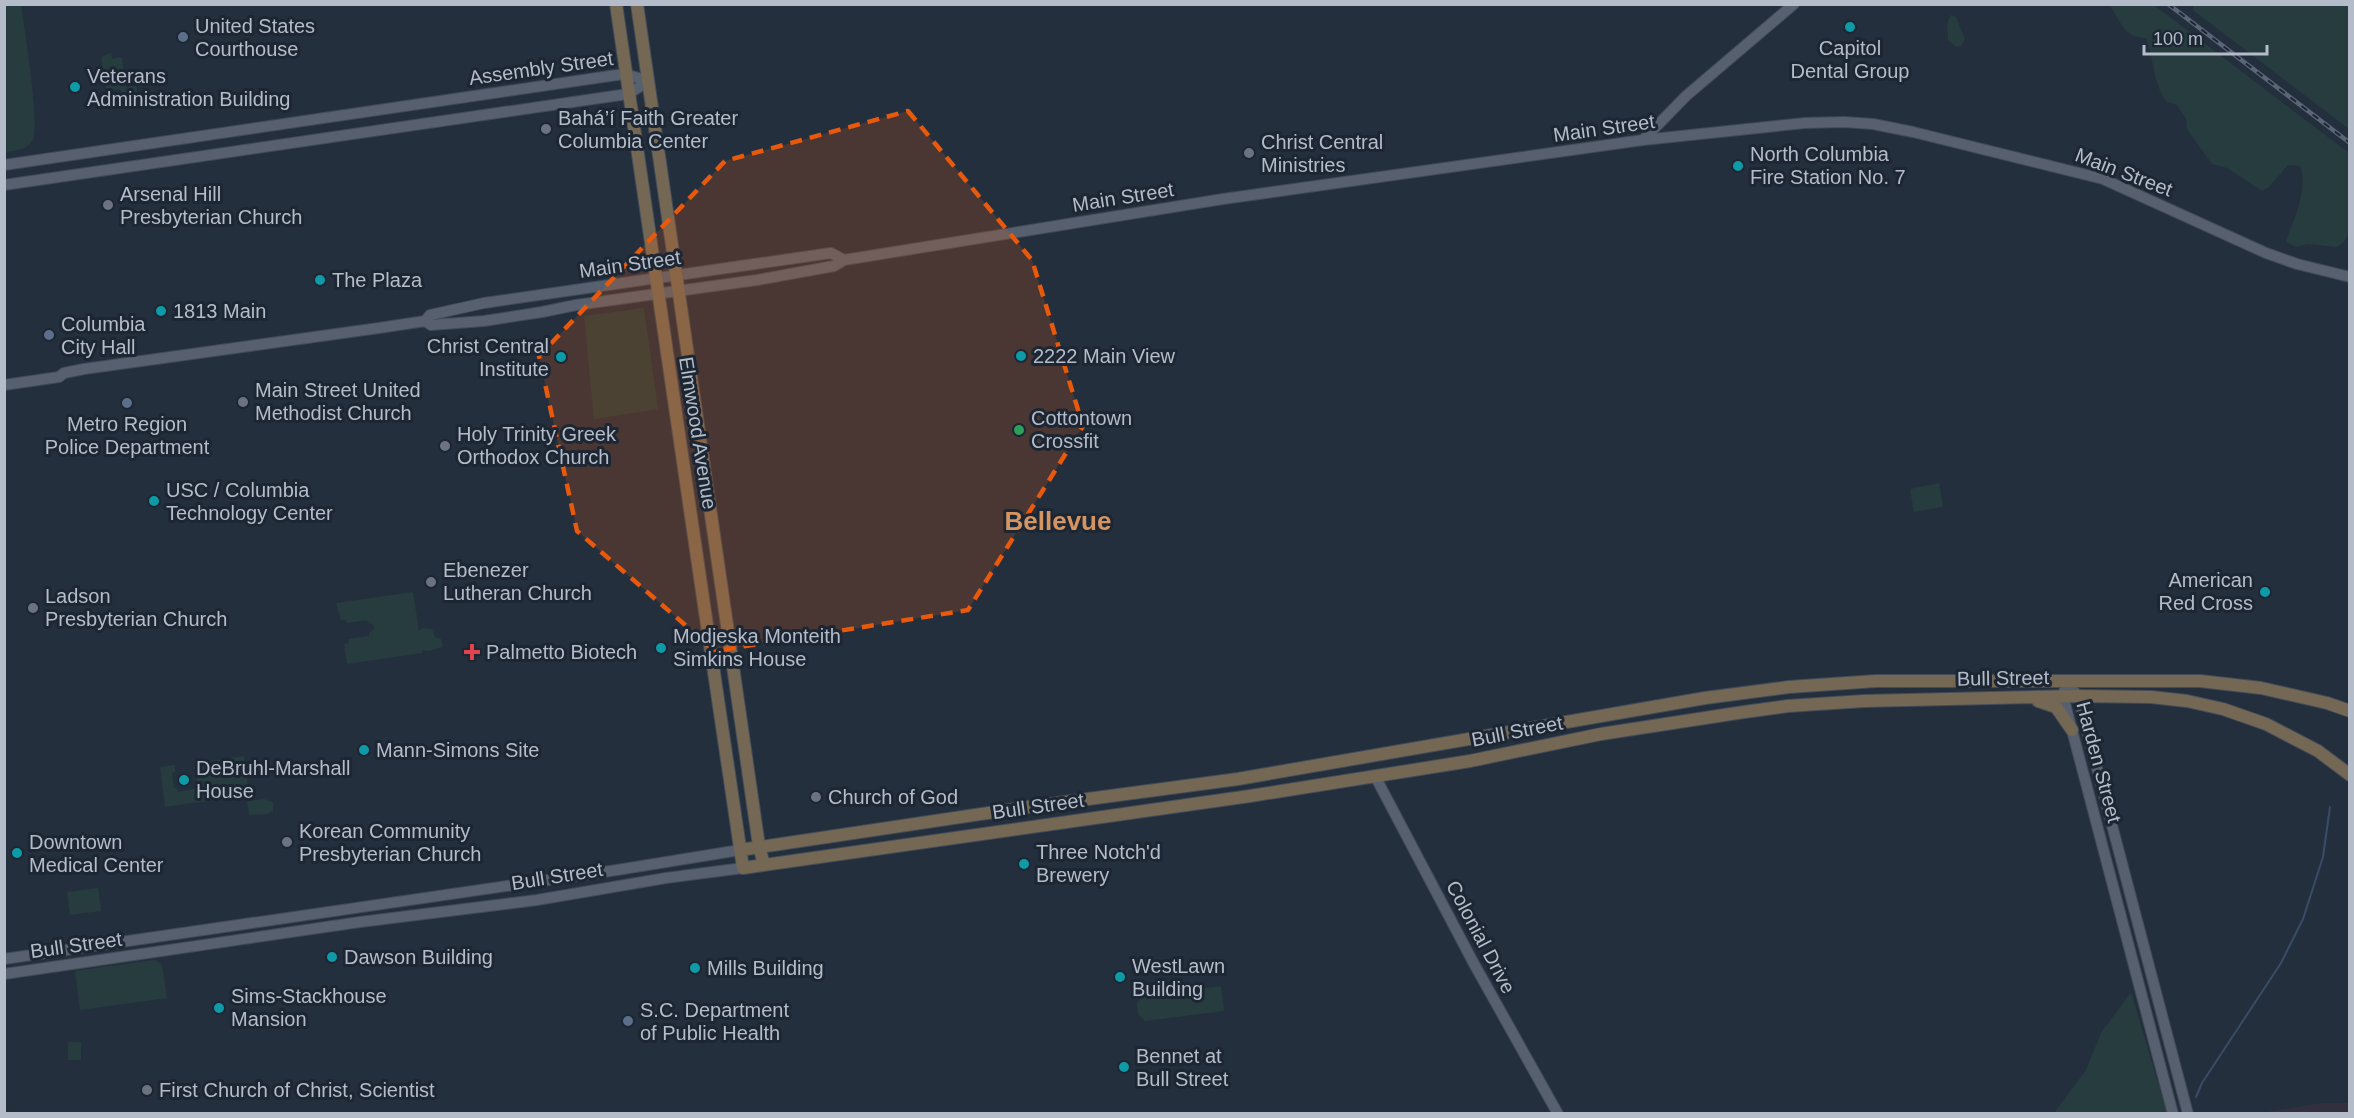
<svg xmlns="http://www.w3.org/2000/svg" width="2354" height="1118" viewBox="0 0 2354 1118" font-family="Arial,sans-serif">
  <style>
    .medical { fill: #32303f }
    .green { fill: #263c3f }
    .water { fill: #394c67 }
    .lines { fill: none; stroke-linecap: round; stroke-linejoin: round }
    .stream { stroke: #394c67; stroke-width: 2 }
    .major-casing { stroke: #414a57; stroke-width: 12 }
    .highway-casing { stroke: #434c59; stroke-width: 14 }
    .major { stroke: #56606e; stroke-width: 10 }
    .highway { stroke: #746855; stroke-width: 12 }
    .rail-casing { stroke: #5a6575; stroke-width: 4.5 }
    .rail { stroke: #1d2633; stroke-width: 2; stroke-dasharray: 7; stroke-linecap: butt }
    .marked { fill: #e8590c; fill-opacity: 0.2; stroke: #e8590c; stroke-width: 4.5; stroke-dasharray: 12 8; stroke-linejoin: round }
    .culture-dot { fill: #0f9aa8; stroke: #1d2633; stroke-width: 2 }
    .service-dot { fill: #5c6f8a; stroke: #1d2633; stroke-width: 2 }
    .worship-dot { fill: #6b7280; stroke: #1d2633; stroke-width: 2 }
    .leisure-dot { fill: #2e9e5b; stroke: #1d2633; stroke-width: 2 }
    .health-dot { fill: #e0444e; stroke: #1d2633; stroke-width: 2 }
    .labels { text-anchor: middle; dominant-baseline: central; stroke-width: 6; stroke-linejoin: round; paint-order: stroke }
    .poi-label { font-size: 20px; fill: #b4bcc9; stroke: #1d2633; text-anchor: start }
    .street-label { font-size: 20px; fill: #b4bcc9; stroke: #1d2633 }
    .district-label { font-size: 26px; font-weight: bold; fill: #d59563; stroke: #1d2633 }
  </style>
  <rect width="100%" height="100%" fill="#242f3e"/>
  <!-- medical -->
  <path class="medical" d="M2321,1103H2349V1113H2260Z"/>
  <!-- green -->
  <path class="green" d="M5,4L21,5C24,26 40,125 33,139C28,150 15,151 5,152Z
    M2112,5H2154L2349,153V233L2344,242L2337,247L2307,244L2296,247L2286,242C2293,220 2309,189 2300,166L2288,165L2269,187L2262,191L2227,168L2212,164L2187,129L2186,119L2177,105L2166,101C2153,83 2154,59 2146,38C2124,38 2122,23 2111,8Z
    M2193,5H2349V129L2193,10Z
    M1951,15L1956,17L1965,39L1961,46L1956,47L1948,40L1947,23Z
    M111,53L112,59L122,57L126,87L136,86L139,100L123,102L120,89L106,91L101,57Z
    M644,308L658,409L594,419L584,316Z
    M1939,483L1943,507L1914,512L1910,489Z
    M413,592L419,631L423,628L432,629L435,637L441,639L443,647L428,651L422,650V653L347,664L344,644L349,643V639L369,636V633L374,629L373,625L368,623L367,620L347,623L346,620H341L336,603Z
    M244,756L249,795L165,807L160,767L175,765V772L172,773L174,788H177L178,792L198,788L194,763Z
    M264,799L273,802V811L267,814L249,815L247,801Z
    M98,888L101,911L70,915L67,892Z
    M155,960L162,965L167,998L80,1010L75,971Z
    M1221,986L1224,1011L1145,1021L1138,1014L1137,1003L1142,996Z
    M2131,992L2167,1113H2054L2086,1070L2101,1033Z
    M68,1042H81V1060H68Z"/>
  <!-- water -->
  <path class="water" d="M1168,1075L1169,1083L1149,1085L1148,1077Z"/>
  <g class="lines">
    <!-- stream -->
    <path class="stream" d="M2196,1097L2202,1083L2281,963L2303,919L2323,857L2330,807"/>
    <defs>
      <path id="major" d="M1643,140L1686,96L1794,4
        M4,165L610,76L625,74L649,81
        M4,185L614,96L628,94L649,81
        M425,321L430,315L484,303L831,253L844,260
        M4,385L59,377L64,373L84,369L379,328L425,321L431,325L484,321L542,312L576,305L757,280L834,266L844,260L1223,199L1643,140L1805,123L1844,122L1873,124L1913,132L2103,179L2266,253L2297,264L2350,277
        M2066,682L2078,696L2188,1114
        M2064,691L2063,696L2173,1114
        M1375,776L1473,962L1558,1114
        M4,959L617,870L740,850
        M4,974L360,922L537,900L666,878L743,868"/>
      <path id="highway" d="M616,4C656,293 701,580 743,868L1250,796L1470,761L1601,734L1744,712L1788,706L1864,701L2078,696L2151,697L2187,701L2223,709L2266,724L2318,751L2350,775
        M637,4L759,846L764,865
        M2038,701L2056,707L2072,730
        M740,850L1028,807L1238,779L1705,698L1789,687L1876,681H2200L2261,688L2327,703L2350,711"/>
    </defs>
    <!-- major casing -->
    <use href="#major" class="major-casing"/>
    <!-- highway casing -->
    <use href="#highway" class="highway-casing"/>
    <!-- major -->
    <use href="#major" class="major"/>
    <!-- highway -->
    <use href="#highway" class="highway"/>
    <defs>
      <path id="rail" d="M2168,4L2350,143"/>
    </defs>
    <!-- rail casing -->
    <use href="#rail" class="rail-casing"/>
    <!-- rail -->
    <use href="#rail" class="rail"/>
  </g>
  <!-- marked area -->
  <path class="marked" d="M908,111L1032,260L1083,426L968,610L715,651L577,531L539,356L725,161Z"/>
  <!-- markers -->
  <g class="culture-dot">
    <circle cx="1850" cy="27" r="6"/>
    <circle cx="75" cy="87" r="6"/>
    <circle cx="1738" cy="166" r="6"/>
    <circle cx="320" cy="280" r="6"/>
    <circle cx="161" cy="311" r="6"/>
    <circle cx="1021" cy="356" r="6"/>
    <circle cx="561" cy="357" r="6"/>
    <circle cx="154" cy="501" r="6"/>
    <circle cx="2265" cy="592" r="6"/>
    <circle cx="661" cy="648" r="6"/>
    <circle cx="364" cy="750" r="6"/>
    <circle cx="184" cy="780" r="6"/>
    <circle cx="17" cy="853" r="6"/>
    <circle cx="1024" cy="864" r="6"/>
    <circle cx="332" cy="957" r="6"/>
    <circle cx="695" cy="968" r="6"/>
    <circle cx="1120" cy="977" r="6"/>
    <circle cx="219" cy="1008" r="6"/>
    <circle cx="1124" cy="1067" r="6"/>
  </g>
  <g class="service-dot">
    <circle cx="183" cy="37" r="6"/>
    <circle cx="49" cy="335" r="6"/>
    <circle cx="127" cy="403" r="6"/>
    <circle cx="628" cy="1021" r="6"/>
  </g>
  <g class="worship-dot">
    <circle cx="546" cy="129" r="6"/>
    <circle cx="1249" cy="153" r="6"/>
    <circle cx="108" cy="205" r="6"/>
    <circle cx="243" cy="402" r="6"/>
    <circle cx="445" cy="446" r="6"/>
    <circle cx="431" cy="582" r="6"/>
    <circle cx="33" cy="608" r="6"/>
    <circle cx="816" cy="797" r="6"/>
    <circle cx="287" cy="842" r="6"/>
    <circle cx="147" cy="1090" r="6"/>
  </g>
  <circle class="leisure-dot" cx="1019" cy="430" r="6"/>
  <path class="health-dot" d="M469 643h6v6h6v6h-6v6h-6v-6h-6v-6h6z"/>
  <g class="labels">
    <!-- poi labels -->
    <g class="poi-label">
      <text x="195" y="26">United States<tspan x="195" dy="23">Courthouse</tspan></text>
      <text x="1850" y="48" text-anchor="middle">Capitol<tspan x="1850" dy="23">Dental Group</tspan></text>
      <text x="87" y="76">Veterans<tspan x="87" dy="23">Administration Building</tspan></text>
      <text x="558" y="118">Bahá’í Faith Greater<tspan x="558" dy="23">Columbia Center</tspan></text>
      <text x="1261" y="142">Christ Central<tspan x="1261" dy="23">Ministries</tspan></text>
      <text x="1750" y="154">North Columbia<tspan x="1750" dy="23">Fire Station No. 7</tspan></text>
      <text x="120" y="194">Arsenal Hill<tspan x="120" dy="23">Presbyterian Church</tspan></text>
      <text x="332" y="280">The Plaza</text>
      <text x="173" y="311">1813 Main</text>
      <text x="61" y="324">Columbia<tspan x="61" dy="23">City Hall</tspan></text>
      <text x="549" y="346" text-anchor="end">Christ Central<tspan x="549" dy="23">Institute</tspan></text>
      <text x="1033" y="356">2222 Main View</text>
      <text x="255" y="390">Main Street United<tspan x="255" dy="23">Methodist Church</tspan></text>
      <text x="1031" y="418">Cottontown<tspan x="1031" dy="23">Crossfit</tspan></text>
      <text x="127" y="424" text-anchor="middle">Metro Region<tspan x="127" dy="23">Police Department</tspan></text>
      <text x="457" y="434">Holy Trinity Greek<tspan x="457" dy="23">Orthodox Church</tspan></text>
      <text x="166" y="490">USC / Columbia<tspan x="166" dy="23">Technology Center</tspan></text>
      <text x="443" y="570">Ebenezer<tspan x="443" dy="23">Lutheran Church</tspan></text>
      <text x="2253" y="580" text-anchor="end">American<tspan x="2253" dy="23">Red Cross</tspan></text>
      <text x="45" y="596">Ladson<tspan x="45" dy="23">Presbyterian Church</tspan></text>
      <text x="673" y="636">Modjeska Monteith<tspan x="673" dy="23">Simkins House</tspan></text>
      <text x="486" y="652">Palmetto Biotech</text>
      <text x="376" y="750">Mann-Simons Site</text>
      <text x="196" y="768">DeBruhl-Marshall<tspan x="196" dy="23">House</tspan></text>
      <text x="828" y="797">Church of God</text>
      <text x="299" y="831">Korean Community<tspan x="299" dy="23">Presbyterian Church</tspan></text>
      <text x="29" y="842">Downtown<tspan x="29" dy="23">Medical Center</tspan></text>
      <text x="1036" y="852">Three Notch'd<tspan x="1036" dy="23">Brewery</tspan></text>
      <text x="344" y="957">Dawson Building</text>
      <text x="1132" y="966">WestLawn<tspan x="1132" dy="23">Building</tspan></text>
      <text x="707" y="968">Mills Building</text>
      <text x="231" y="996">Sims-Stackhouse<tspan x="231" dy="23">Mansion</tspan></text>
      <text x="640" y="1010">S.C. Department<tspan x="640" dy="23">of Public Health</tspan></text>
      <text x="1136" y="1056">Bennet at<tspan x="1136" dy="23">Bull Street</tspan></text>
      <text x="159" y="1090">First Church of Christ, Scientist</text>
    </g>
    <!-- street labels -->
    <g class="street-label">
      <text transform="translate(541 68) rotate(-8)">Assembly Street</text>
      <text transform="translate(1604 128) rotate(-8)">Main Street</text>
      <text transform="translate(2124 172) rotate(21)">Main Street</text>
      <text transform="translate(1123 197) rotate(-9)">Main Street</text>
      <text transform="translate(630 264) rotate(-8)">Main Street</text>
      <text transform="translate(698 433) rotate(81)">Elmwood Avenue</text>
      <text transform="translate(2003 678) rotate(-1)">Bull Street</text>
      <text transform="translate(1517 731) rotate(-11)">Bull Street</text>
      <text transform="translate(2099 762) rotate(75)">Harden Street</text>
      <text transform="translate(1038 806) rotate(-8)">Bull Street</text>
      <text transform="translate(557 876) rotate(-9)">Bull Street</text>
      <text transform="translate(1481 937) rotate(62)">Colonial Drive</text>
      <text transform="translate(76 945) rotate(-8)">Bull Street</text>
    </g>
    <!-- district labels -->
    <g class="district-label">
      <text x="1058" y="521">Bellevue</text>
    </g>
  </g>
  <!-- border -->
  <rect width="2354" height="1118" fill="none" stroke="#b4bcc9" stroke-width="12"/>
  <!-- scale -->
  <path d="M2144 45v9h123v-9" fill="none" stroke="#b4bcc9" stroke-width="3"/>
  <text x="2153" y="45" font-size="18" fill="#b4bcc9" stroke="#1d2633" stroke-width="4.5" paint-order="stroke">100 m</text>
</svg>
